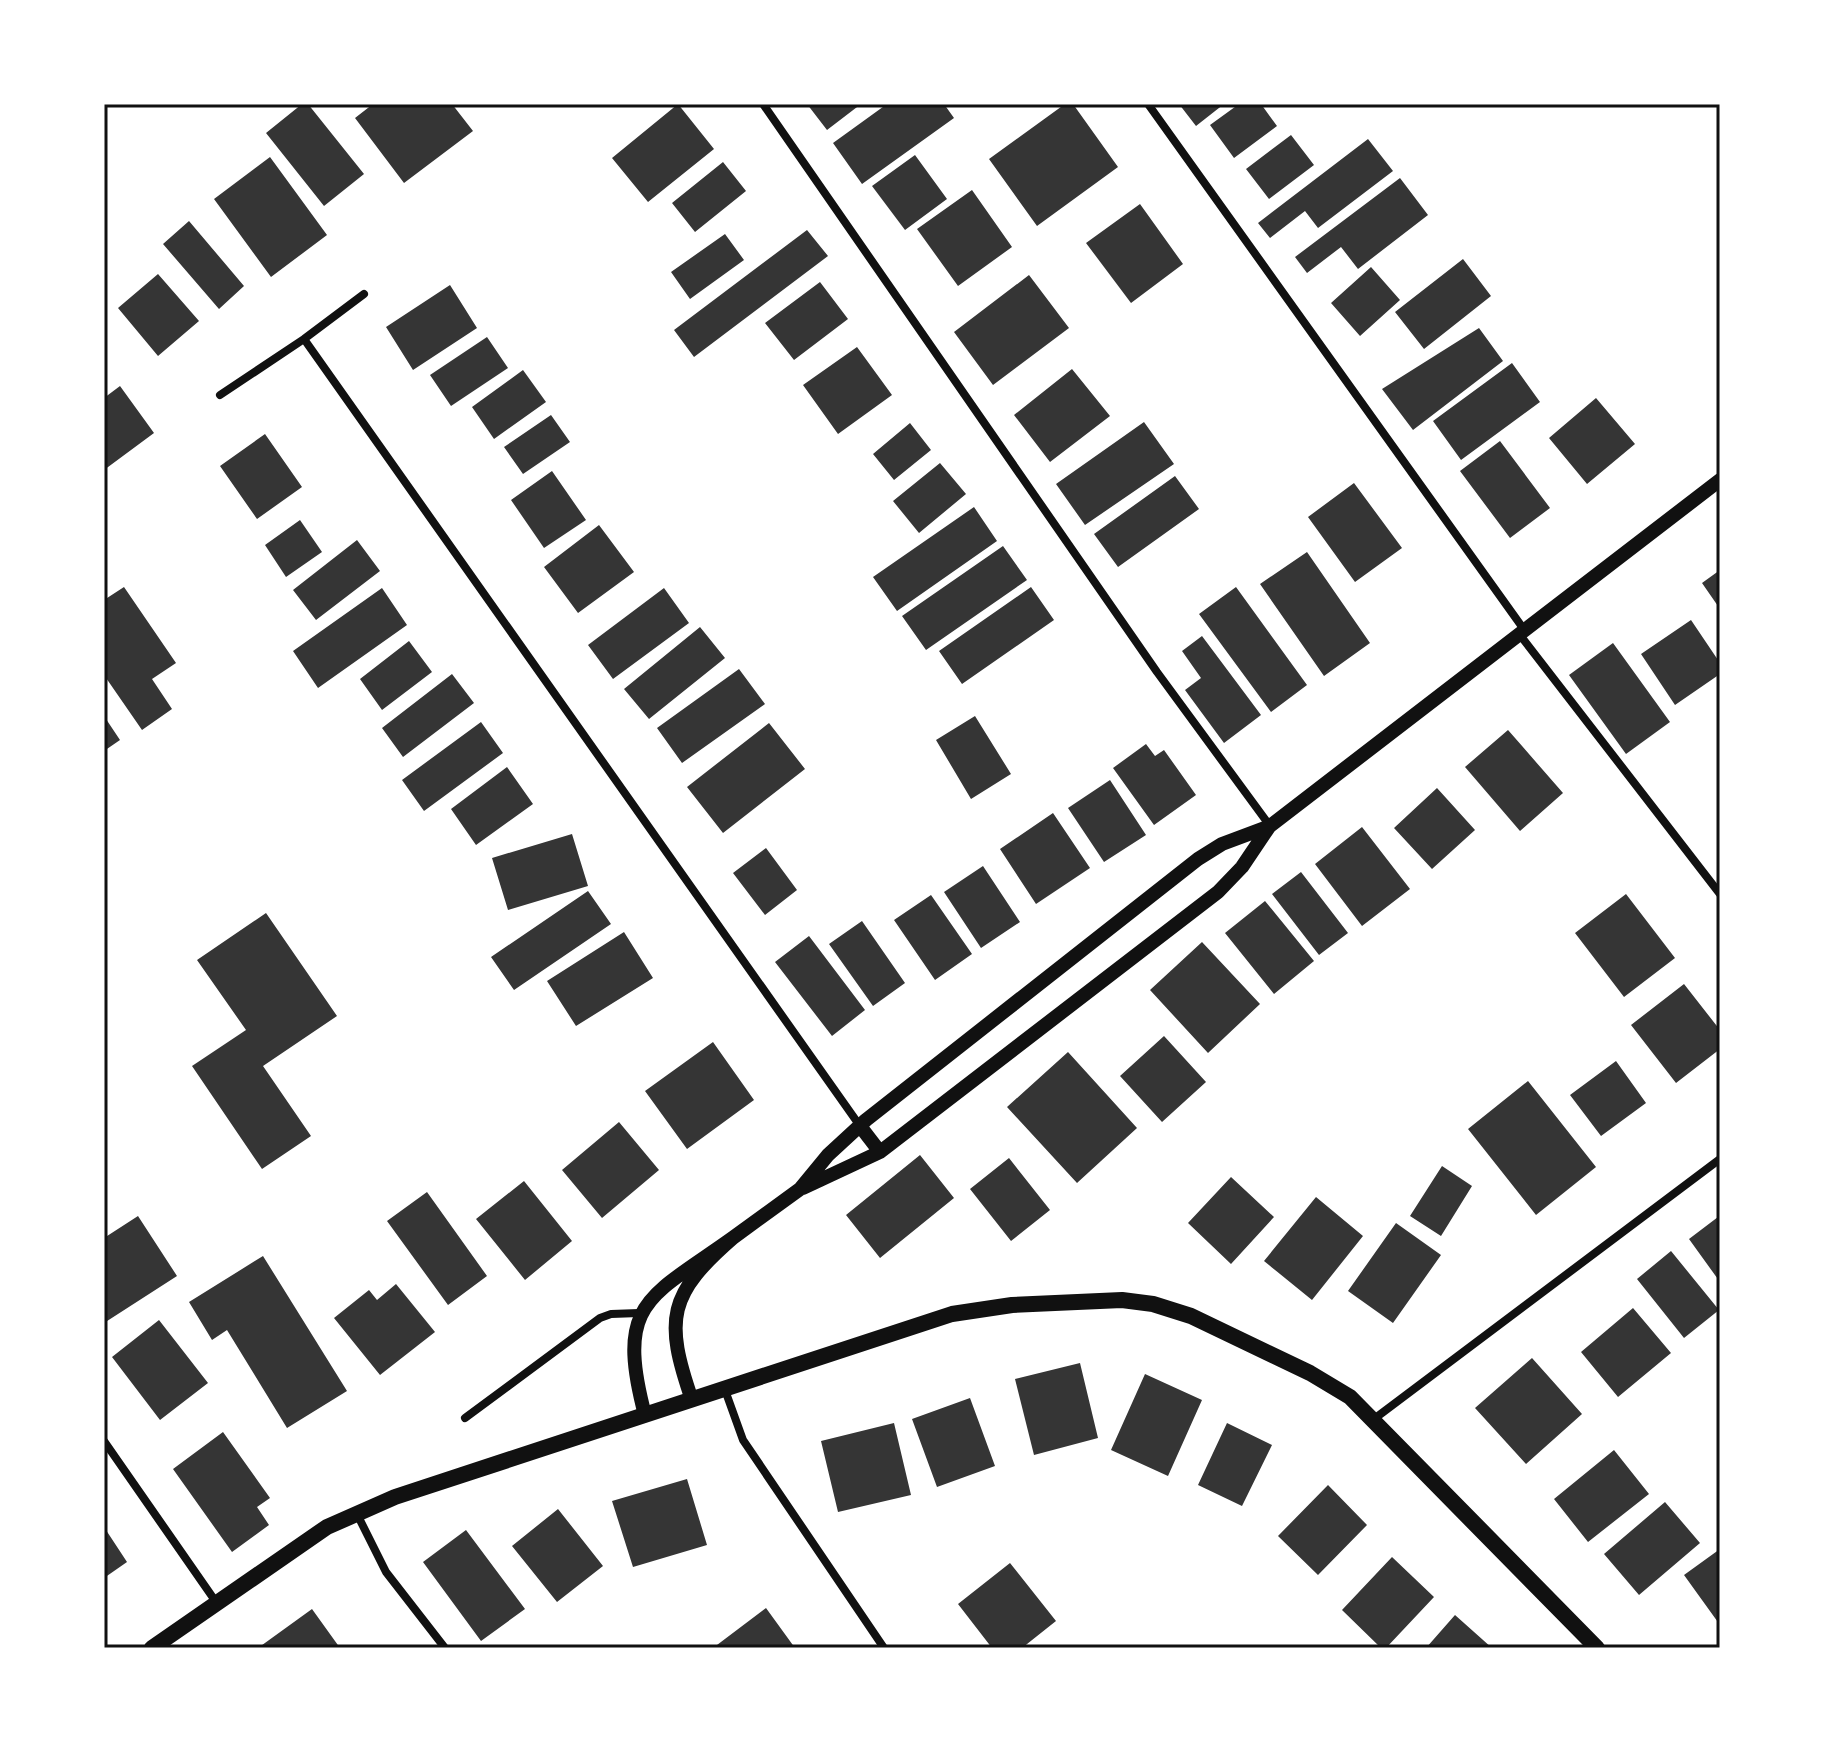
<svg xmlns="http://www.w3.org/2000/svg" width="1824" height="1752" viewBox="0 0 1824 1752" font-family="Manrope,sans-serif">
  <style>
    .building { fill: #353535 }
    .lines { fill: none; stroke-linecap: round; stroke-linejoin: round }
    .minor { stroke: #111; stroke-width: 8 }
    .tertiary { stroke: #111; stroke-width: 14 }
    .secondary { stroke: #111; stroke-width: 16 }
    .neatline { fill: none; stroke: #111; stroke-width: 3 }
  </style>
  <rect width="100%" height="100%" fill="#fff"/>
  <!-- building -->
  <path class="building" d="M302,104H308L364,174L324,206L266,133Z
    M373,104H452L473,131L404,183L355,118Z
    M678,104L714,149L648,202L612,158Z
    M807,104H861L827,130Z
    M887,104H944L954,118L862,184L833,143Z
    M1065,104H1073L1118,167L1037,226L989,159Z
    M1179,104H1224L1196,126Z
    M1239,104H1261L1277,126L1234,158L1210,125Z
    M1291,135L1314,165L1269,199L1246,169Z
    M1368,139L1393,171L1318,228L1305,211L1270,238L1258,223Z
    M915,155L947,199L905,230L872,186Z
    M270,157L327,235L271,277L214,199Z
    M723,162L746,191L695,232L672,203Z
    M1400,178L1428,215L1358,269L1341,247L1307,273L1295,257Z
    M972,190L1012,247L958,286L917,229Z
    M1140,204L1183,264L1131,303L1086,243Z
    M189,221L244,286L219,309L163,244Z
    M807,230L828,256L694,357L674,330Z
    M725,234L744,260L690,299L671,272Z
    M1463,259L1491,296L1424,349L1395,312Z
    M1371,267L1400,300L1360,336L1331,303Z
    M158,274L199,321L158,356L118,308Z
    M1029,275L1069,328L993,385L954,332Z
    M820,282L848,319L794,360L765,323Z
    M450,285L477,328L413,370L386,327Z
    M1479,328L1503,361L1413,430L1382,389Z
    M487,337L508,368L451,406L430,375Z
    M857,347L892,395L838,434L803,385Z
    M1512,363L1540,402L1461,460L1433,421Z
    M1072,369L1110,416L1050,462L1014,415Z
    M523,370L546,402L494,439L472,407Z
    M120,386L154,433L104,470V398Z
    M1596,398L1635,444L1587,484L1549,438Z
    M551,415L570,442L523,474L504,447Z
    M1144,422L1174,464L1085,525L1056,484Z
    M910,423L931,450L894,480L873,454Z
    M265,434L302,487L257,519L220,466Z
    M1500,441L1550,508L1510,538L1460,471Z
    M940,463L966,494L919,533L893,501Z
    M552,471L586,520L544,548L511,500Z
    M1175,476L1199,509L1118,567L1094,534Z
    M1354,483L1402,548L1355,582L1308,517Z
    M974,507L997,541L897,611L873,577Z
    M300,520L322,552L286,577L265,545Z
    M599,525L634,572L578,613L544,567Z
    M357,540L380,571L316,620L293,590Z
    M1003,546L1027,580L926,650L902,616Z
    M1307,552L1370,643L1324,676L1260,584Z
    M1720,570V609L1702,583Z
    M124,587L176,663L152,679L172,709L142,730L104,675V600Z
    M1031,587L1054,620L962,684L939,651Z
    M1236,587L1307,685L1271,712L1199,614Z
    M382,588L407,625L318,688L293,651Z
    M664,588L689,623L613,679L588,645Z
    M1691,620L1720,663V674L1675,705L1641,654Z
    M700,627L725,658L649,719L624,689Z
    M1202,636L1261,715L1224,743L1185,690L1201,678L1182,651Z
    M409,641L432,672L382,710L360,679Z
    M1613,643L1670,722L1626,754L1569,675Z
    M739,669L765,704L682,763L657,728Z
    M452,674L474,703L403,757L382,728Z
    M104,716L120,740L104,751Z
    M975,716L1011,774L971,799L936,740Z
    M481,722L503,753L424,811L402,780Z
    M769,723L805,769L723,833L687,787Z
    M1508,730L1563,793L1520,831L1465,767Z
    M1146,744L1155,756L1164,750L1196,795L1154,825L1113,768Z
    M507,767L533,804L476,845L451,809Z
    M1110,780L1146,835L1104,862L1068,808Z
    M1437,788L1475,830L1432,869L1394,828Z
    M1053,813L1090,868L1036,904L1000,849Z
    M1362,827L1410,889L1362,926L1315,864Z
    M572,834L588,886L508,910L492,858Z
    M766,848L797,890L765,915L733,873Z
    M983,866L1020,922L981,948L944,892Z
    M1301,872L1348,933L1319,955L1272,894Z
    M588,891L611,924L514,990L491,957Z
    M1626,894L1675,958L1624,997L1575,933Z
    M931,895L972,954L935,980L894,920Z
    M1265,901L1314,961L1274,994L1225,933Z
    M266,913L337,1016L263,1066L311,1136L262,1169L192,1066L246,1030L197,960Z
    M862,921L905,983L873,1006L829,944Z
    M624,932L653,978L576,1026L547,981Z
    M809,936L865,1010L832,1036L775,962Z
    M1202,942L1260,1004L1208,1053L1150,990Z
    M1684,984L1720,1030V1049L1676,1083L1631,1025Z
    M1164,1036L1206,1082L1162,1122L1120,1076Z
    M713,1042L754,1100L687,1149L645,1091Z
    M1068,1052L1137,1128L1077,1183L1007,1107Z
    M1616,1061L1646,1103L1601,1136L1570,1095Z
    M1528,1081L1596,1167L1536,1215L1468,1129Z
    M619,1122L659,1170L602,1218L562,1170Z
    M920,1155L954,1198L880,1258L846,1215Z
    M1009,1158L1050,1210L1011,1241L970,1189Z
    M1442,1166L1472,1186L1441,1236L1410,1216Z
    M1231,1177L1274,1217L1231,1264L1188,1223Z
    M524,1181L572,1241L525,1280L476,1219Z
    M427,1192L487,1276L448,1305L387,1221Z
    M1316,1197L1363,1236L1312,1300L1264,1261Z
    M138,1216L177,1276L104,1323V1238Z
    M1718,1217L1720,1220V1282L1689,1239Z
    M1396,1223L1441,1255L1393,1323L1348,1291Z
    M1671,1251L1719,1310L1684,1338L1637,1279Z
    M263,1256L347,1391L287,1428L227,1330L212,1340L189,1302Z
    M396,1284L435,1332L380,1375L334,1318L369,1290L377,1300Z
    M1633,1308L1671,1353L1618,1397L1581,1352Z
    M159,1320L208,1383L160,1420L112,1357Z
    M1532,1358L1582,1414L1526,1464L1475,1408Z
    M1080,1363L1098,1438L1034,1455L1015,1379Z
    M1145,1374L1202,1400L1168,1476L1111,1450Z
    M970,1398L995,1466L937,1487L912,1419Z
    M894,1423L911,1495L838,1512L821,1441Z
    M1227,1423L1272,1445L1242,1506L1198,1485Z
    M223,1432L270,1498L257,1507L269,1525L232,1552L173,1469Z
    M1614,1450L1649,1494L1588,1542L1554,1499Z
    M687,1479L707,1545L633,1567L612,1501Z
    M1328,1485L1367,1525L1318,1575L1278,1536Z
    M1665,1502L1700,1543L1639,1595L1604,1554Z
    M558,1509L603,1566L557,1602L512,1546Z
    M104,1527L127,1562L104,1578Z
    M466,1530L525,1609L481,1641L423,1562Z
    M1720,1549V1625L1684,1575Z
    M1392,1557L1434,1597L1386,1648H1381L1342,1610Z
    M1010,1563L1056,1621L1022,1648H992L958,1604Z
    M766,1608L795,1648H713Z
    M312,1609L340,1648H258Z
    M1455,1615L1492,1648H1426Z"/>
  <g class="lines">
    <!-- minor -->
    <path class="minor" d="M763,104L1157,672L1270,826
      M1148,104L1525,631
      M304,339L860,1126
      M220,395L304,339L364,294
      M1520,635L1720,894
      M725,1390L743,1440L884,1648
      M465,1418L600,1318L611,1314L639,1313
      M1374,1419L1720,1159
      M104,1441L216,1602
      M356,1512L386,1572L445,1648"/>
    <!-- tertiary -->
    <path class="tertiary" d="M860,1126L880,1152
      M803,1188L880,1152L1218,892L1242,867L1269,827
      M734,1237L800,1189L828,1155L866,1120L1198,859L1222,844L1270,826L1720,480
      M645,1415C615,1301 649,1298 734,1237C668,1294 664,1319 692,1400"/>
    <!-- secondary -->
    <path class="secondary" d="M152,1648L327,1527L395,1497L952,1314L1012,1305L1122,1300L1153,1304L1191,1316L1310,1373L1350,1397L1597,1648"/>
  </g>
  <!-- border -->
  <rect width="1824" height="1752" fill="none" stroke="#ffffff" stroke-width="212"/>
  <rect x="106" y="106" width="1612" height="1540" class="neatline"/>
</svg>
